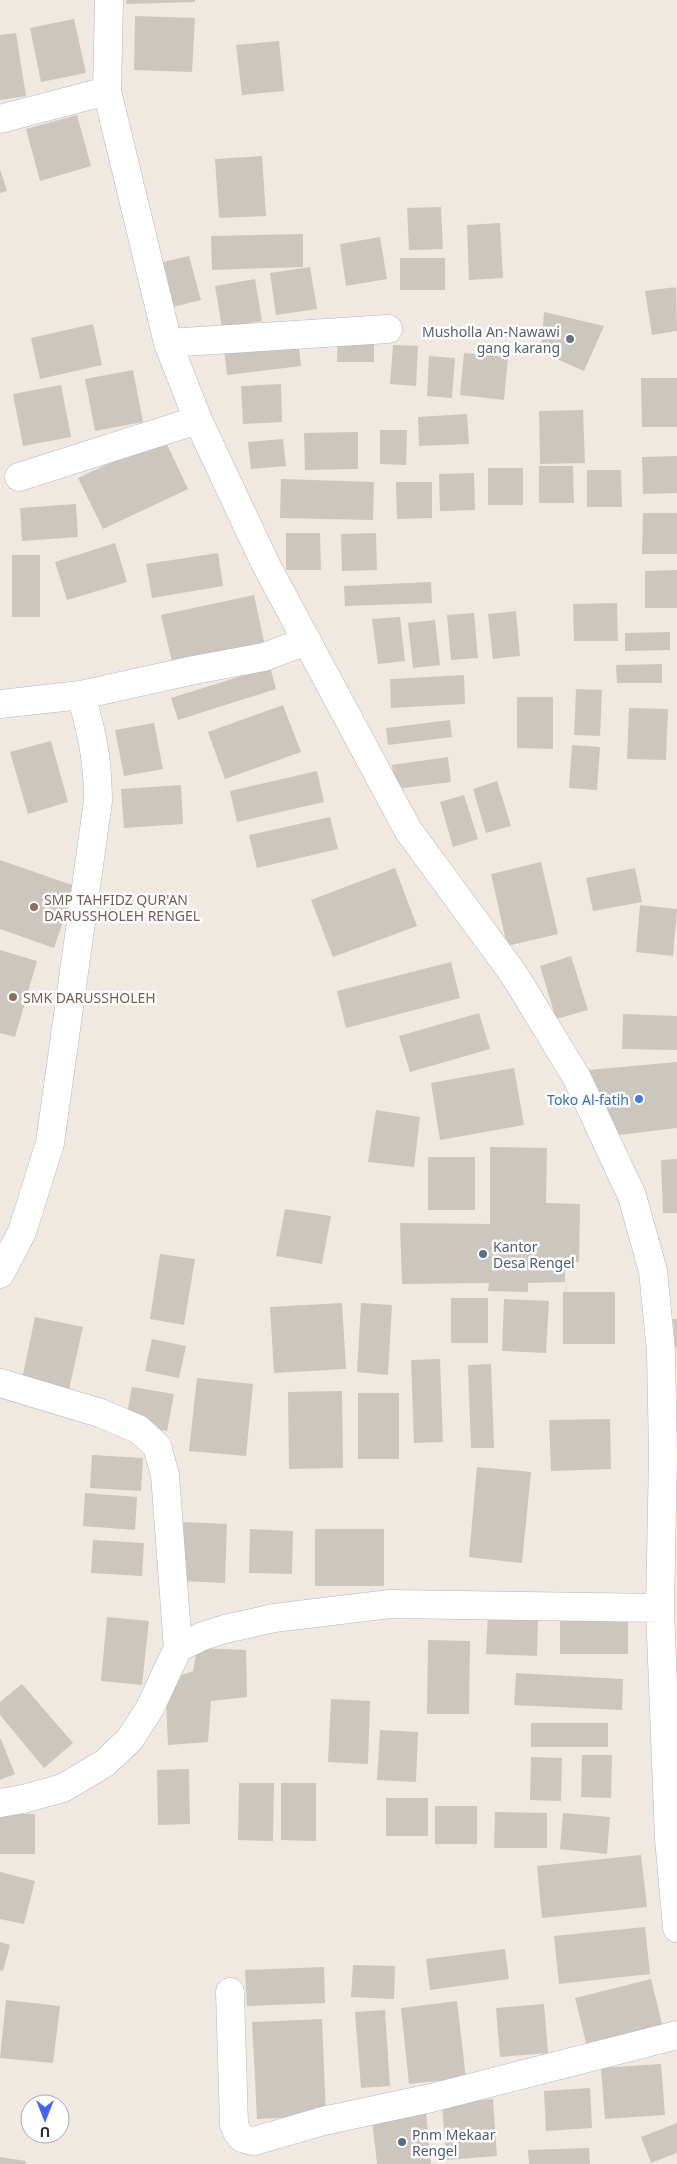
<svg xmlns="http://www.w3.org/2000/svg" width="677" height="2164" viewBox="0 0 677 2164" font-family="'Noto Sans',sans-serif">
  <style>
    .building { fill: #cbc7bf }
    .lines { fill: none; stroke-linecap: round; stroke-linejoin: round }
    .minor-casing { stroke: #b4b7c1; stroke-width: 29 }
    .minor { stroke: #fff; stroke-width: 28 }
    .worship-dot { fill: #6b7280; stroke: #fff; stroke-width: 2 }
    .education-dot { fill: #8d6e63; stroke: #fff; stroke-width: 2 }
    .shop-dot { fill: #3f7fe0; stroke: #fff; stroke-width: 2 }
    .service-dot { fill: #5c6f8a; stroke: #fff; stroke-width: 2 }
    .labels { text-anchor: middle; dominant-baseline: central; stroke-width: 5; stroke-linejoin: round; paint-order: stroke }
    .worship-label { font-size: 14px; fill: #5b616d; stroke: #fff; text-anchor: end }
    .education-label { font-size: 14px; fill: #785e54; stroke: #fff; text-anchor: start }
    .shop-label { font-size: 14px; fill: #366cbe; stroke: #fff; text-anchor: end }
    .service-label { font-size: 14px; fill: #4e5e75; stroke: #fff; text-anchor: start }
  </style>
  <rect width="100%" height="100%" fill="#efe9e1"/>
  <!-- building -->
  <path class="building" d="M126,0H195V2L126,4Z
    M135,16L195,18L192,72L134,70Z
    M74,19L86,73L41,82L30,28Z
    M16,33L26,96L0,100V35Z
    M279,41L284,91L242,95L236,45Z
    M77,115L91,166L40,181L26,129Z
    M262,156L266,216L219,218L215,159Z
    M0,169L7,191L0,193Z
    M441,207L443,249L409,250L407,208Z
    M500,223L503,278L469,280L467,225Z
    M303,234V267L212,270L211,236Z
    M380,237L387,279L346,286L340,244Z
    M189,256L201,300L161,310L150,265Z
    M400,258H445V290H400Z
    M310,267L317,309L276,315L270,273Z
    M255,279L262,321L222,328L215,286Z
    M676,287L677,331L652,335L645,291Z
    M544,312L604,326L584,371L541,352Z
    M93,324L102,365L40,379L31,338Z
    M338,331L374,332V362H337Z
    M298,341L301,366L227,375L224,349Z
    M393,345L418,346L416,386L390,384Z
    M464,353L508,357L504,400L460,395Z
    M429,356L455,358L452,398L427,396Z
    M133,370L143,422L95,431L85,379Z
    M641,378H677V427H642Z
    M281,384L282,422L243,424L241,386Z
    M61,385L71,437L23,446L13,394Z
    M583,410L585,463L540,464L539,411Z
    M467,414L469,444L419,446L418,417Z
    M380,430H407L406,465L380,464Z
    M358,432V469L305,470L304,433Z
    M164,438L188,489L103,529L78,478Z
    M283,439L286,466L251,469L248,442Z
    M677,456V493L643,494L642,457Z
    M539,466H573L574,503H539Z
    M488,468H523V505H488Z
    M587,470H621L622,507H587Z
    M474,473L475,510L440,511L439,474Z
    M281,479L374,482L373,520L280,518Z
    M396,482H432V518L397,519Z
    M76,504L78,537L22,541L20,508Z
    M643,513H677V554H642Z
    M286,533H320L321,570H286Z
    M376,533L377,570L342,571L341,534Z
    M115,543L127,582L67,600L55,562Z
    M218,553L223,586L152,598L146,564Z
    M12,555H40V617H12Z
    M677,570V608H645V571Z
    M431,582L432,603L345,606L344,586Z
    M254,595L265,646L173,666L161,615Z
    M617,603L618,641H574L573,604Z
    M516,611L520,656L493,659L488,614Z
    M474,613L478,658L451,660L447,615Z
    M400,617L405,661L378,664L372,619Z
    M435,620L440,665L413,668L408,623Z
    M670,632V650L625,651V633Z
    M662,664V683H617L616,665Z
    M270,667L276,689L178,720L171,698Z
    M464,675L465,704L391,708L390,679Z
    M576,689L602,690L600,736L574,735Z
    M517,697H553V749L517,748Z
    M283,705L301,752L225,779L208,732Z
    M629,708L668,709L666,760L627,759Z
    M450,720L452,737L388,745L386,728Z
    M154,723L163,769L124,776L115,730Z
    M51,741L68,802L28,814L10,752Z
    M572,745L600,747L597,790L569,788Z
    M448,757L451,782L395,789L392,765Z
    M317,771L324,802L237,822L230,791Z
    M497,781L511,826L486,833L473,789Z
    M181,785L183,824L124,828L121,789Z
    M464,795L478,839L453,847L440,802Z
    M330,817L338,849L257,868L249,835Z
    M0,860L75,886L54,948L0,929Z
    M541,862L558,934L507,946L491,874Z
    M395,868L417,926L333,957L311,900Z
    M635,868L642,902L593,911L586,878Z
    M640,905L677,909L673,956L636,952Z
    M0,950L37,961L15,1037L0,1033Z
    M571,956L588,1010L556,1019L540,966Z
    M451,962L460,998L346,1028L337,991Z
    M479,1013L490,1049L410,1072L399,1036Z
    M623,1014L677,1016V1050L622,1049Z
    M677,1062V1128L619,1135L588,1070Z
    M514,1068L524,1125L440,1140L431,1083Z
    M376,1110L420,1117L414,1167L368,1162Z
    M490,1147L547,1148L546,1203L580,1204L579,1262H565V1282L528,1283V1292L488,1291L489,1283L402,1284L400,1223L490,1224Z
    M428,1157H475V1210H428Z
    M677,1159V1213H663L661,1160Z
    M285,1209L331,1216L322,1264L276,1256Z
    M160,1254L195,1259L184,1325L150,1319Z
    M563,1292H615V1344H563Z
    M451,1298H488V1343H451Z
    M504,1299L549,1301L546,1353L502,1351Z
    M342,1303L346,1369L274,1373L270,1307Z
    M361,1303L392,1305L388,1375L357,1372Z
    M35,1317L83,1327L68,1394L21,1384Z
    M673,1319H677V1347H675Z
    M152,1339L186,1346L179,1378L145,1371Z
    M440,1359L443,1442L414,1443L411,1360Z
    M491,1364L494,1448H471L468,1365Z
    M197,1378L253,1384L246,1456L189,1451Z
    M132,1387L174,1394L167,1431L125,1424Z
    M342,1391L343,1468L289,1469L288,1392Z
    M358,1393H399V1459H358Z
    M610,1419L611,1469L551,1471L549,1420Z
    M92,1455L143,1458L141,1491L90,1488Z
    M477,1467L531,1472L522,1563L469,1557Z
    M85,1493L137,1497L135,1530L83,1526Z
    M183,1522L227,1524L225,1583L181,1581Z
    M250,1529L293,1531L292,1574L249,1573Z
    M315,1529H384V1586H315Z
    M93,1540L144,1543L142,1576L91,1573Z
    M488,1614L538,1616L537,1656L486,1654Z
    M107,1617L149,1621L142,1685L101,1681Z
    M560,1619H628V1654H560Z
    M428,1640L470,1641L469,1714H427Z
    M197,1648L246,1650L247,1697L211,1701L208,1742L168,1745L165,1681L193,1671Z
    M516,1673L623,1679L622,1710L514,1705Z
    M22,1684L73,1743L44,1768L0,1715V1702Z
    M331,1699L370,1701L368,1764L328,1762Z
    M531,1723H608V1747H531Z
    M380,1730L418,1732L416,1782L377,1780Z
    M0,1737L15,1774L0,1780Z
    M582,1755H612L611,1798L581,1797Z
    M531,1757L562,1758L561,1801L530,1800Z
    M189,1769L190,1824L158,1825L157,1770Z
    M239,1783H274L273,1841L238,1840Z
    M281,1783H316V1841L281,1840Z
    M386,1798H428V1836H386Z
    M435,1806H477V1844H435Z
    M495,1812L547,1813V1848H494Z
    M563,1813L610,1817L607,1854L560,1849Z
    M0,1814H35V1854H0Z
    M641,1855L647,1907L542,1918L537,1866Z
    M0,1872L35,1881L24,1924L0,1919Z
    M645,1927L650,1974L559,1984L554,1936Z
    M0,1942L10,1945L3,1971L0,1970Z
    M505,1949L509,1979L430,1990L426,1959Z
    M353,1965L395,1966L394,1999L351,1997Z
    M324,1967L325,2003L247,2006L245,1970Z
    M651,1979L664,2032L588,2051L575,1998Z
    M6,2000L60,2006L53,2063L0,2058Z
    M457,2001L466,2078L409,2084L401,2008Z
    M544,2004L548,2053L500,2057L496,2008Z
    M385,2010L390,2086L361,2088L355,2012Z
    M322,2019L326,2116L257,2119L252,2022Z
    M661,2064L665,2115L605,2119L601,2068Z
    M590,2088L592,2128L546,2131L544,2091Z
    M493,2099L497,2156L446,2160L442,2103Z
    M426,2113L431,2164H377L372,2120Z
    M677,2123V2153L651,2163L641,2137Z
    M589,2148L590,2164H529L528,2150Z
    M0,2157L26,2161L25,2164H0Z"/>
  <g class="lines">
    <defs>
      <path id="minor" d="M109,0L107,91L168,343L198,420L265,563L408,830L515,976L577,1078L632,1196L653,1271L661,1351L663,1456L660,1608L669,1839L677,1928
        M0,119L107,91
        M168,343L388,329
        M19,477L198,420
        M81,695L194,670L264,657L307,641
        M0,704L81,695C92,733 98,761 98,801L50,1143L22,1232L0,1274
        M0,1383L100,1413L138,1429L157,1446L165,1475L178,1648
        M0,1803L23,1799L63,1788L105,1763L130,1739L150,1708L178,1648L203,1636L225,1629L274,1618L390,1604L660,1608
        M230,1992L234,2124C238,2136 241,2140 254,2141L323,2121L431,2098L677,2035"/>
    </defs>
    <!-- minor casing -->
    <use href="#minor" class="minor-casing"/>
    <!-- minor -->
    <use href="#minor" class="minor"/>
  </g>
  <!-- markers -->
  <circle class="worship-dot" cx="570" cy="339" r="5"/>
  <g class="education-dot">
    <circle cx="34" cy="907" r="5"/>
    <circle cx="13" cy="997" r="5"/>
  </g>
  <circle class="shop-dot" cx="639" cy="1099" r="5"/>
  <g class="service-dot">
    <circle cx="483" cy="1254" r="5"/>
    <circle cx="402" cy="2142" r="5"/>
  </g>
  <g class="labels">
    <!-- worship labels -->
    <g class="worship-label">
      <text x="560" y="331">Musholla An-Nawawi<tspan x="560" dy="16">gang karang</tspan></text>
    </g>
    <!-- education labels -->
    <g class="education-label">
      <text x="44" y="899">SMP TAHFIDZ QUR'AN<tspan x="44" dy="16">DARUSSHOLEH RENGEL</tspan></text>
      <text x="23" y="997">SMK DARUSSHOLEH</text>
    </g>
    <!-- shop labels -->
    <g class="shop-label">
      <text x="629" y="1099">Toko Al-fatih</text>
    </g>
    <!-- service labels -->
    <g class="service-label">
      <text x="493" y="1246">Kantor<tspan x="493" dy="16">Desa Rengel</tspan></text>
      <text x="412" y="2134">Pnm Mekaar<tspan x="412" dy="16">Rengel</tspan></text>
    </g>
  </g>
  <!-- north arrow -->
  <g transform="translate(45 2119) rotate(180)"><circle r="24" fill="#ffffff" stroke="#ababab"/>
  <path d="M0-4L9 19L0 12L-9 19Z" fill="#4264fb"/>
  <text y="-8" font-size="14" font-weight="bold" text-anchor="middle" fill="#2e2e2e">U</text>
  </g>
</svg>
